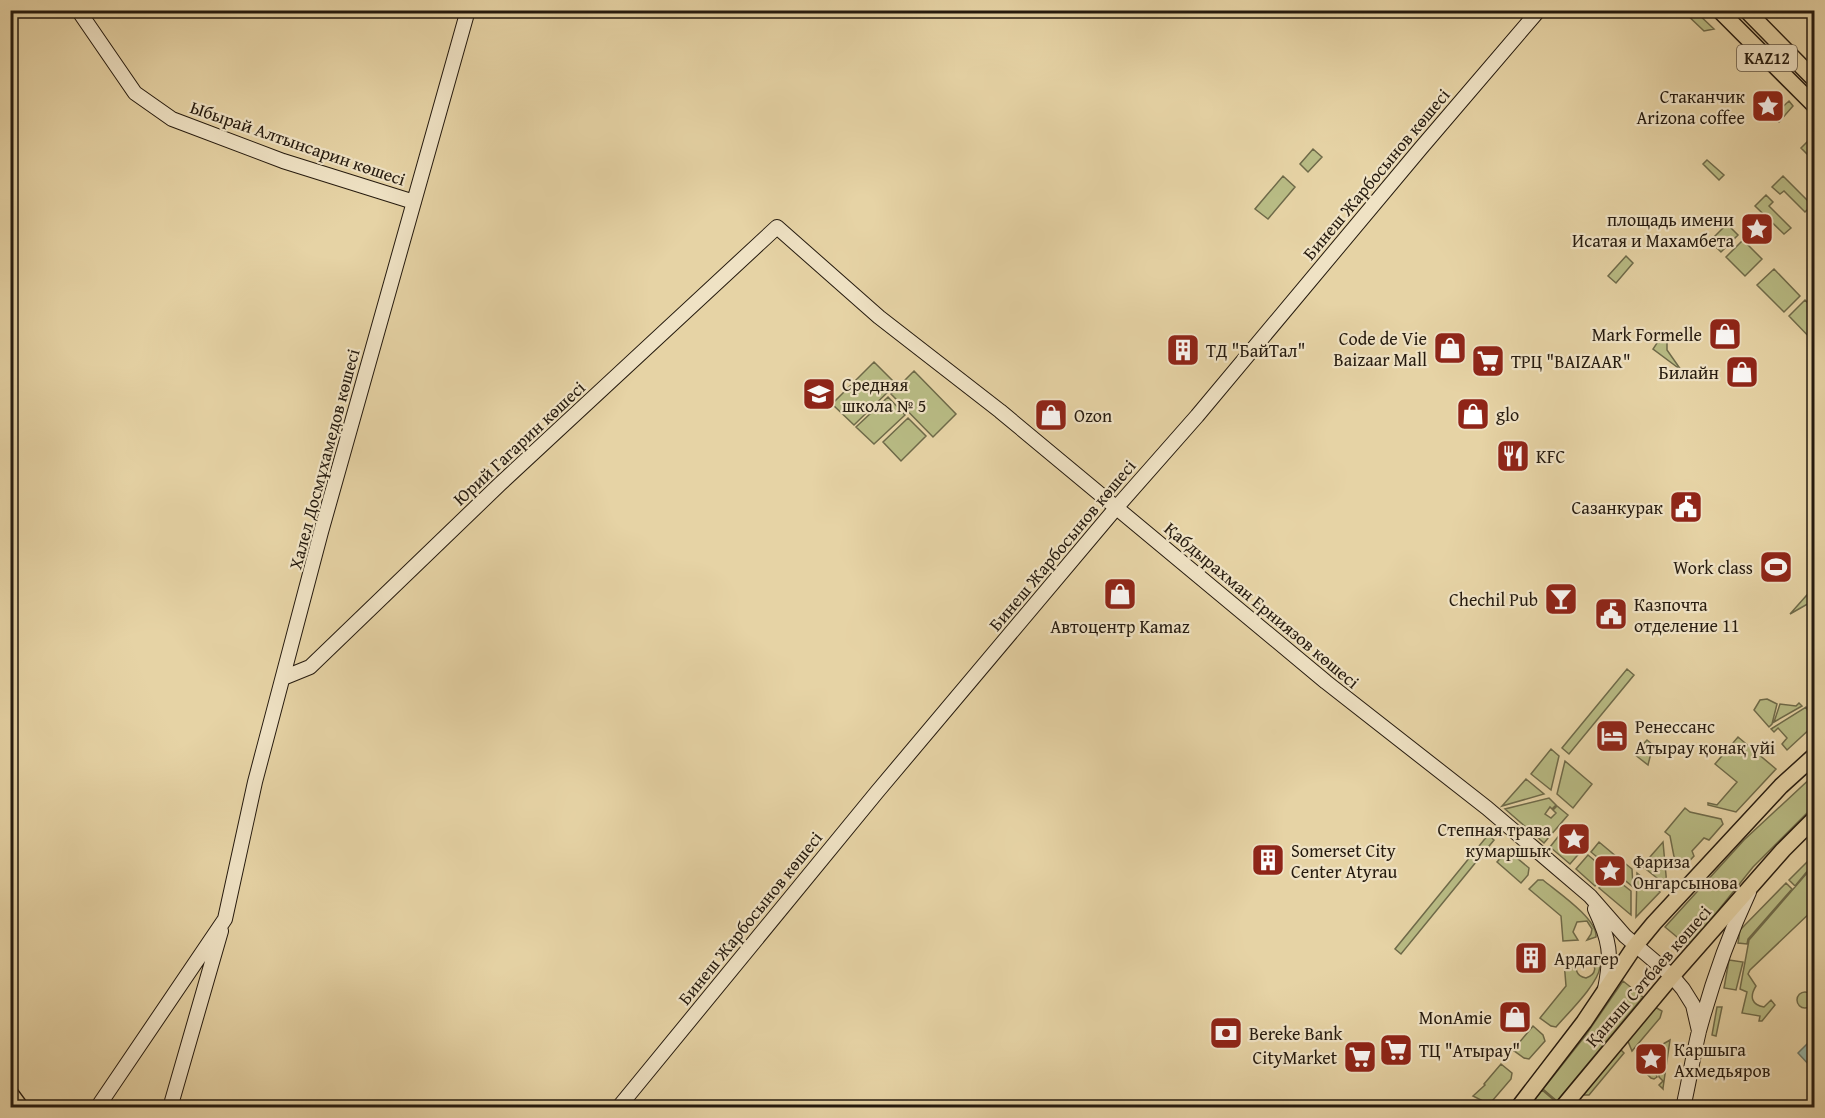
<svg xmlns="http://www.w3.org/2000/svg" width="1825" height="1118" viewBox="0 0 1825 1118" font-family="'Gentium Book Plus',serif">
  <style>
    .green { fill: #b8bb84; stroke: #6e6a49; stroke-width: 1.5 }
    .water { fill: #96b7a9; stroke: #69786b; stroke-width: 1.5 }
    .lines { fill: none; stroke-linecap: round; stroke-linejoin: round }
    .secondary-casing { stroke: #251a0e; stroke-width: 16 }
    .primary-casing { stroke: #251a0e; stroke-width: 18 }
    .secondary { stroke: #efe2c4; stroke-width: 14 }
    .primary { stroke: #e6d3a5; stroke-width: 15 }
    .labels { text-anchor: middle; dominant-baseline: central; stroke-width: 4.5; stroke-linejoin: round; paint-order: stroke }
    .shield { fill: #efe2c4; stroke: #625645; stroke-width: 1.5 }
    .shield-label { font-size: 16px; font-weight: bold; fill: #251a0e }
    .poi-label { font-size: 18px; fill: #251a0e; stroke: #efe2c4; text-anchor: start }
    .street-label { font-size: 18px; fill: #251a0e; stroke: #efe2c4 }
  </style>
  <rect width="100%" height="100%" fill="#e6d3a5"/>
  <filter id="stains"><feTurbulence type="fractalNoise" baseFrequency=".00333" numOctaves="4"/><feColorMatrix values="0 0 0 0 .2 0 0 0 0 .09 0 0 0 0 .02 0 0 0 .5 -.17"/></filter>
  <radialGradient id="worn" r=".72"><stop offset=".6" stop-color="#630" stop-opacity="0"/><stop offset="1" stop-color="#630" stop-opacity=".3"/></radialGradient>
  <!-- green -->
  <path class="green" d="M1683,11H1695L1714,29L1704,31Z
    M1789,101L1793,106L1779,122L1773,116Z
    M1814,135V156L1812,159L1801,148Z
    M1313,149L1322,157L1308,172L1300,164Z
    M1707,160L1724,175L1719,180L1703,164Z
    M1283,176L1295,187L1268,219L1255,209Z
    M1783,176L1812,205L1805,212L1784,191L1780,194L1772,187Z
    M1766,195L1773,202L1769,206L1791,228L1784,234L1755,206Z
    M1727,224L1738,235L1721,252L1710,241Z
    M1743,240L1762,259L1745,276L1726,257Z
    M1626,256L1633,263L1616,283L1608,276Z
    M1774,269L1800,296L1784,312L1757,285Z
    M1805,300L1814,309V342L1789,316Z
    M1661,337L1667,342V350L1681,370L1653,349Z
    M874,362L896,384L854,425L832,404Z
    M914,371L956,414L933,437L891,394Z
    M888,397L905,415L874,444L856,427Z
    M908,418L926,436L901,461L883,442Z
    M1814,587V606L1811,602L1790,614Z
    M1627,669L1634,675L1569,754L1562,748Z
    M1767,699L1777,704L1772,724L1769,727L1754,710L1760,700Z
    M1799,703L1802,706L1774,722L1780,704L1796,706Z
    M1806,707L1814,725L1787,750L1782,744L1787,738L1778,728L1774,732L1771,729Z
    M1738,737L1776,769L1736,812L1708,805V803L1717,805L1737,782L1715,764Z
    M1647,740L1653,745L1648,765L1634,754Z
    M1551,749L1559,756L1551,790L1531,774Z
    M1565,761L1592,784L1573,808L1557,794Z
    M1814,775V806L1753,867L1689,947L1665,927L1744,840Z
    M1526,779L1544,794L1502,806Z
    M1549,798L1556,805L1552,809L1550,807L1545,814L1551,818L1556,813L1553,810L1557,806L1568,815L1544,843L1505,809Z
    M1685,808L1690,812L1721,819L1723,824L1709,840L1704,838L1692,851L1694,856L1682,869L1676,867L1670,836L1665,832Z
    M1561,833L1565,836L1564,841L1567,847L1573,849L1578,847L1582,850L1570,864L1550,847Z
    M1488,835L1494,840L1401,954L1395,949Z
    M1599,842L1618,858L1616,861L1613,859L1609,862L1606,859L1603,862L1591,852Z
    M1663,842L1667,886L1642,866Z
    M1505,853L1512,854L1529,868L1528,875L1521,883L1497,862Z
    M1588,855L1601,866L1598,869L1602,872L1599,875L1602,878L1595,886L1576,869Z
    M1814,855V863L1795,886L1789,880Z
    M1621,860L1632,869L1633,887L1620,876L1622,872L1619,869L1622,866L1619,863Z
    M1814,865V909L1750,970L1748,974L1756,986C1749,997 1752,1005 1764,1007L1771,1000L1775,1005L1762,1021H1759L1760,1016L1742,1013L1747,992L1740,989L1749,940Z
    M1637,873L1660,892L1636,917Z
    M1538,880H1543C1556,891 1598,919 1596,937L1587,940L1591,934L1592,929L1587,921L1577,922L1573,932L1578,940L1563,941L1561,916L1529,889Z
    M1611,880L1615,882L1617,880L1631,891V915L1599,888L1605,881L1608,884Z
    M1786,883L1792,889L1748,939L1747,944L1738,943L1740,930Z
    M1589,959H1596C1598,962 1600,963 1600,967C1598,984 1568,1013 1556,1027L1551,1026L1540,1018L1566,986L1564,961L1581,960C1573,968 1576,976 1586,978C1597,974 1597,966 1589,959Z
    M1729,960L1743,962L1736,990L1724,988Z
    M1623,981L1643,997L1557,1101L1543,1089L1585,1036Z
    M1797 1000a8 8 0 1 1 16 0a8 8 0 1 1-16 0Z
    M1655,1007L1662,1011L1660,1018L1632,1051L1627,1039Z
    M1717,1007H1722L1716,1036L1712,1035Z
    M1533,1026L1543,1035L1545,1041L1529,1059L1524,1058L1513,1050Z
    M1670,1040L1663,1088V1089L1659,1085L1663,1081L1659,1077V1071L1663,1068C1661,1056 1660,1063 1666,1052L1662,1048L1663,1044Z
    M1619,1048L1624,1053L1589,1095H1584L1583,1093Z
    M1642,1059C1650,1059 1655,1069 1657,1077L1654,1079L1651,1078L1636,1063Z
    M1501,1064L1512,1073L1511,1079L1487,1107L1483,1101L1473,1096L1485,1085L1484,1084Z
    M1542,1090L1556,1102L1551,1107L1527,1108Z"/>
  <!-- water -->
  <path class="water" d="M1814,1037V1062L1810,1066L1798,1053Z"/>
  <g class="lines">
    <defs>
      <path id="secondary" d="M78,10L135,93L172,119L283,161L414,202
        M283,678L310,667L500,484L777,227L879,317L1000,411L1326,682L1487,808L1590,896L1625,936L1672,976L1683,989L1693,1005L1699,1031
        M1595,909C1610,941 1612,954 1605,989
        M97,1108L225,919L255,782L321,532L468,10
        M170,1108L221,931
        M618,1108L877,792L1116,508L1197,416L1421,148L1539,10
        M1683,1108C1689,1082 1693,1056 1699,1031C1712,983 1728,937 1749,892"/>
      <path id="primary" d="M1719,10L1814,105
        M1746,10L1814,79
        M10,1093L21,1108
        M1518,1108L1584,1022L1635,946L1654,923L1781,786L1814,756
        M1562,1108L1672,976L1783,850L1814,819"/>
    </defs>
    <!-- secondary casing -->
    <use href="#secondary" class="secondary-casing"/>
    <!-- primary casing -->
    <use href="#primary" class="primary-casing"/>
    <!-- secondary -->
    <use href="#secondary" class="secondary"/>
    <!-- primary -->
    <use href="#primary" class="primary"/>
  </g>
  <!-- icons -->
  <defs>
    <symbol id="sight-square" viewBox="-11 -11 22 22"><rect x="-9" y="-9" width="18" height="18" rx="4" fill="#8f2418" stroke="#efe2c4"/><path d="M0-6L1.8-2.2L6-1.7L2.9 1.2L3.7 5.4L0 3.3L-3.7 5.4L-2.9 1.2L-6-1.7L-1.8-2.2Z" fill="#fff"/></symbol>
    <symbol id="shop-square" viewBox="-11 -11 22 22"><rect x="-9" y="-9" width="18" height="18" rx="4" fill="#8f2418" stroke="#efe2c4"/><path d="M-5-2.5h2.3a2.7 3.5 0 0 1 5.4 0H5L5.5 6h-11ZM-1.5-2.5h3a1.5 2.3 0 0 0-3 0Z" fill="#fff"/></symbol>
    <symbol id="building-square" viewBox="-11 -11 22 22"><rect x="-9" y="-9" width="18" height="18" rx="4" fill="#8f2418" stroke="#efe2c4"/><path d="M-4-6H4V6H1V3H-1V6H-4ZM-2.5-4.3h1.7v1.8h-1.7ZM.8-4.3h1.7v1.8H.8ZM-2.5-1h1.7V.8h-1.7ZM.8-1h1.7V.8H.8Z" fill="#fff"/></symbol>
    <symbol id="supermarket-square" viewBox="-11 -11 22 22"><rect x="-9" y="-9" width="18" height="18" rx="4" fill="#8f2418" stroke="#efe2c4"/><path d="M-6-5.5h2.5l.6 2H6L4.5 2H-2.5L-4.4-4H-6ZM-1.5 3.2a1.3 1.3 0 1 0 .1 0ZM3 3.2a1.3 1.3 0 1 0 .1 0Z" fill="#fff"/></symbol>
    <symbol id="school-square" viewBox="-11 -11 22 22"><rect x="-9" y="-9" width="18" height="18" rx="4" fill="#8f2418" stroke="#efe2c4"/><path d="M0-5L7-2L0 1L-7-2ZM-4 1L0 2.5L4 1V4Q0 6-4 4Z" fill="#fff"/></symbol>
    <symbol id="restaurant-square" viewBox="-11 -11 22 22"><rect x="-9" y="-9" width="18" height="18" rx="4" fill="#8f2418" stroke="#efe2c4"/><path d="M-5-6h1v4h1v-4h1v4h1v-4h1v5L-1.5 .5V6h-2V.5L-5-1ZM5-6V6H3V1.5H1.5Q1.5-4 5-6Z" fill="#fff"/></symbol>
    <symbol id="civic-square" viewBox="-11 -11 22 22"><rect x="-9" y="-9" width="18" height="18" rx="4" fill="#8f2418" stroke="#efe2c4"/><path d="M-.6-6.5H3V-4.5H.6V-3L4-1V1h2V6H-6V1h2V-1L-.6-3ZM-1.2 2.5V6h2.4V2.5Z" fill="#fff"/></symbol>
    <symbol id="stadium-square" viewBox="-11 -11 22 22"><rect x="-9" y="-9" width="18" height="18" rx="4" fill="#8f2418" stroke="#efe2c4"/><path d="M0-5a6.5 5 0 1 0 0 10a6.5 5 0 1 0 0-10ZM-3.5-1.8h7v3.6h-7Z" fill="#fff"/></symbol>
    <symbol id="bar-square" viewBox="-11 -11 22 22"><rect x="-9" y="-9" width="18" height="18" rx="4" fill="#8f2418" stroke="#efe2c4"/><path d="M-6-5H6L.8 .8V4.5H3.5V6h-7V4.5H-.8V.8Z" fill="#fff"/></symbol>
    <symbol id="hotel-square" viewBox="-11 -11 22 22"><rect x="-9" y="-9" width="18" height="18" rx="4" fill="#8f2418" stroke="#efe2c4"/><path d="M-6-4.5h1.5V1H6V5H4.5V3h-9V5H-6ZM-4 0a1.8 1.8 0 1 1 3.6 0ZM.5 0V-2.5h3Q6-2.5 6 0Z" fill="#fff"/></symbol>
    <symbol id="bank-square" viewBox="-11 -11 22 22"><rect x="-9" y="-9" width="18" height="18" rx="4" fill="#8f2418" stroke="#efe2c4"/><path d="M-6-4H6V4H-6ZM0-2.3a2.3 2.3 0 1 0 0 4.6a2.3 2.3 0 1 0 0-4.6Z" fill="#fff"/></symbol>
  </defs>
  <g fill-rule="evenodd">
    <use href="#sight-square" x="1749" y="87" width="38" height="38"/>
    <use href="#sight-square" x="1738" y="210" width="38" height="38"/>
    <use href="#shop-square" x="1706" y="315" width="38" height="38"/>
    <use href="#shop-square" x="1431" y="329" width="38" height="38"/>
    <use href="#building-square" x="1164" y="331" width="38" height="38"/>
    <use href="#supermarket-square" x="1469" y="342" width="38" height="38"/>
    <use href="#shop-square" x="1723" y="353" width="38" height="38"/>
    <use href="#school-square" x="800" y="375" width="38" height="38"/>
    <use href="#shop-square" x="1454" y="395" width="38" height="38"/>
    <use href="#shop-square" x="1032" y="396" width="38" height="38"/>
    <use href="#restaurant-square" x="1494" y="437" width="38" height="38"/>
    <use href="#civic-square" x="1667" y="488" width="38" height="38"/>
    <use href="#stadium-square" x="1757" y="548" width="38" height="38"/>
    <use href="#shop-square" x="1101" y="575" width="38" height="38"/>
    <use href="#bar-square" x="1542" y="580" width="38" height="38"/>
    <use href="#civic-square" x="1592" y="595" width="38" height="38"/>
    <use href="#hotel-square" x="1593" y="717" width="38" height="38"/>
    <use href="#sight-square" x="1555" y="820" width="38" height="38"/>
    <use href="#building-square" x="1249" y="841" width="38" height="38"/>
    <use href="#sight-square" x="1591" y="852" width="38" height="38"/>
    <use href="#building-square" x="1512" y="939" width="38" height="38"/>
    <use href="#shop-square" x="1496" y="998" width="38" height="38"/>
    <use href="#bank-square" x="1207" y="1014" width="38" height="38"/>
    <use href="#supermarket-square" x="1377" y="1031" width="38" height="38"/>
    <use href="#supermarket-square" x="1341" y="1038" width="38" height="38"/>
    <use href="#sight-square" x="1632" y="1040" width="38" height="38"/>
  </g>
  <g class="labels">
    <!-- shield labels -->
    <rect class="shield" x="1737" y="45" width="60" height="26" rx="4.5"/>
    <g class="shield-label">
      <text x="1767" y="58">KAZ12</text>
    </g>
    <!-- poi labels -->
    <g class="poi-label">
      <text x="1745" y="96" text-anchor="end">Стаканчик<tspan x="1745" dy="21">Arizona coffee</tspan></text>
      <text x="1734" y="219" text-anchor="end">площадь имени<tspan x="1734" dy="21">Исатая и Махамбета</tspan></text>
      <text x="1702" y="334" text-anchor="end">Mark Formelle</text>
      <text x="1427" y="338" text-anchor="end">Code de Vie<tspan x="1427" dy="21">Baizaar Mall</tspan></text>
      <text x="1206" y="350">ТД "БайТал"</text>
      <text x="1511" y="361">ТРЦ "BAIZAAR"</text>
      <text x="1719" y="372" text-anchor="end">Билайн</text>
      <text x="842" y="384">Средняя<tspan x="842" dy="21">школа № 5</tspan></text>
      <text x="1496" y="414">glo</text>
      <text x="1074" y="415">Ozon</text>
      <text x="1536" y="456">KFC</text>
      <text x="1663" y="507" text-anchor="end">Сазанкурак</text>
      <text x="1753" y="567" text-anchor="end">Work class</text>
      <text x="1538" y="599" text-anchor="end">Chechil Pub</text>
      <text x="1634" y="604">Казпочта<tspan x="1634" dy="21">отделение 11</tspan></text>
      <text x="1120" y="626" text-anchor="middle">Автоцентр Kamaz</text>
      <text x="1635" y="726">Ренессанс<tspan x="1635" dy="21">Атырау қонақ үйі</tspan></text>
      <text x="1551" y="829" text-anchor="end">Степная трава<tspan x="1551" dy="21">кумаршык</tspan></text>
      <text x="1291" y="850">Somerset City<tspan x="1291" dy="21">Center Atyrau</tspan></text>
      <text x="1633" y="861">Фариза<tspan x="1633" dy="21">Онгарсынова</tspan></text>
      <text x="1554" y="958">Ардагер</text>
      <text x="1492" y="1017" text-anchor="end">MonAmie</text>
      <text x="1249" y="1033">Bereke Bank</text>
      <text x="1674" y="1049">Каршыга<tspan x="1674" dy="21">Ахмедьяров</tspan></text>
      <text x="1419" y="1050">ТЦ "Атырау"</text>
      <text x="1337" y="1057" text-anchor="end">CityMarket</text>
    </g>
    <!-- street labels -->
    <g class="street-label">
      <text transform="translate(298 143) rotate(19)">Ыбырай Алтынсарин көшесі</text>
      <text transform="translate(1376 174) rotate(-50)">Бинеш Жарбосынов көшесі</text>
      <text transform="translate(519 443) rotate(-43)">Юрий Гагарин көшесі</text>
      <text transform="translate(324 459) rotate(-75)">Халел Досмұхамедов көшесі</text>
      <text transform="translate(1062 545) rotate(-50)">Бинеш Жарбосынов көшесі</text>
      <text transform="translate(1262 605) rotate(40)">Қабдырахман Ерниязов көшесі</text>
      <text transform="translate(750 918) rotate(-51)">Бинеш Жарбосынов көшесі</text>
      <text transform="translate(1648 976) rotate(-49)">Қаныш Сәтбаев көшесі</text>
    </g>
  </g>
  <!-- margin -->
  <rect width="1825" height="1118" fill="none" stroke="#e6d3a5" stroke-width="36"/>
  <rect x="12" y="12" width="1801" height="1094" fill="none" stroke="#251a0e" stroke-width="3"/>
  <rect x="18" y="18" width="1789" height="1082" fill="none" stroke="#251a0e" stroke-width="1.5"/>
  <rect width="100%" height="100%" filter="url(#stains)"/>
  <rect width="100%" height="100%" fill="url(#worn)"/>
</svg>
